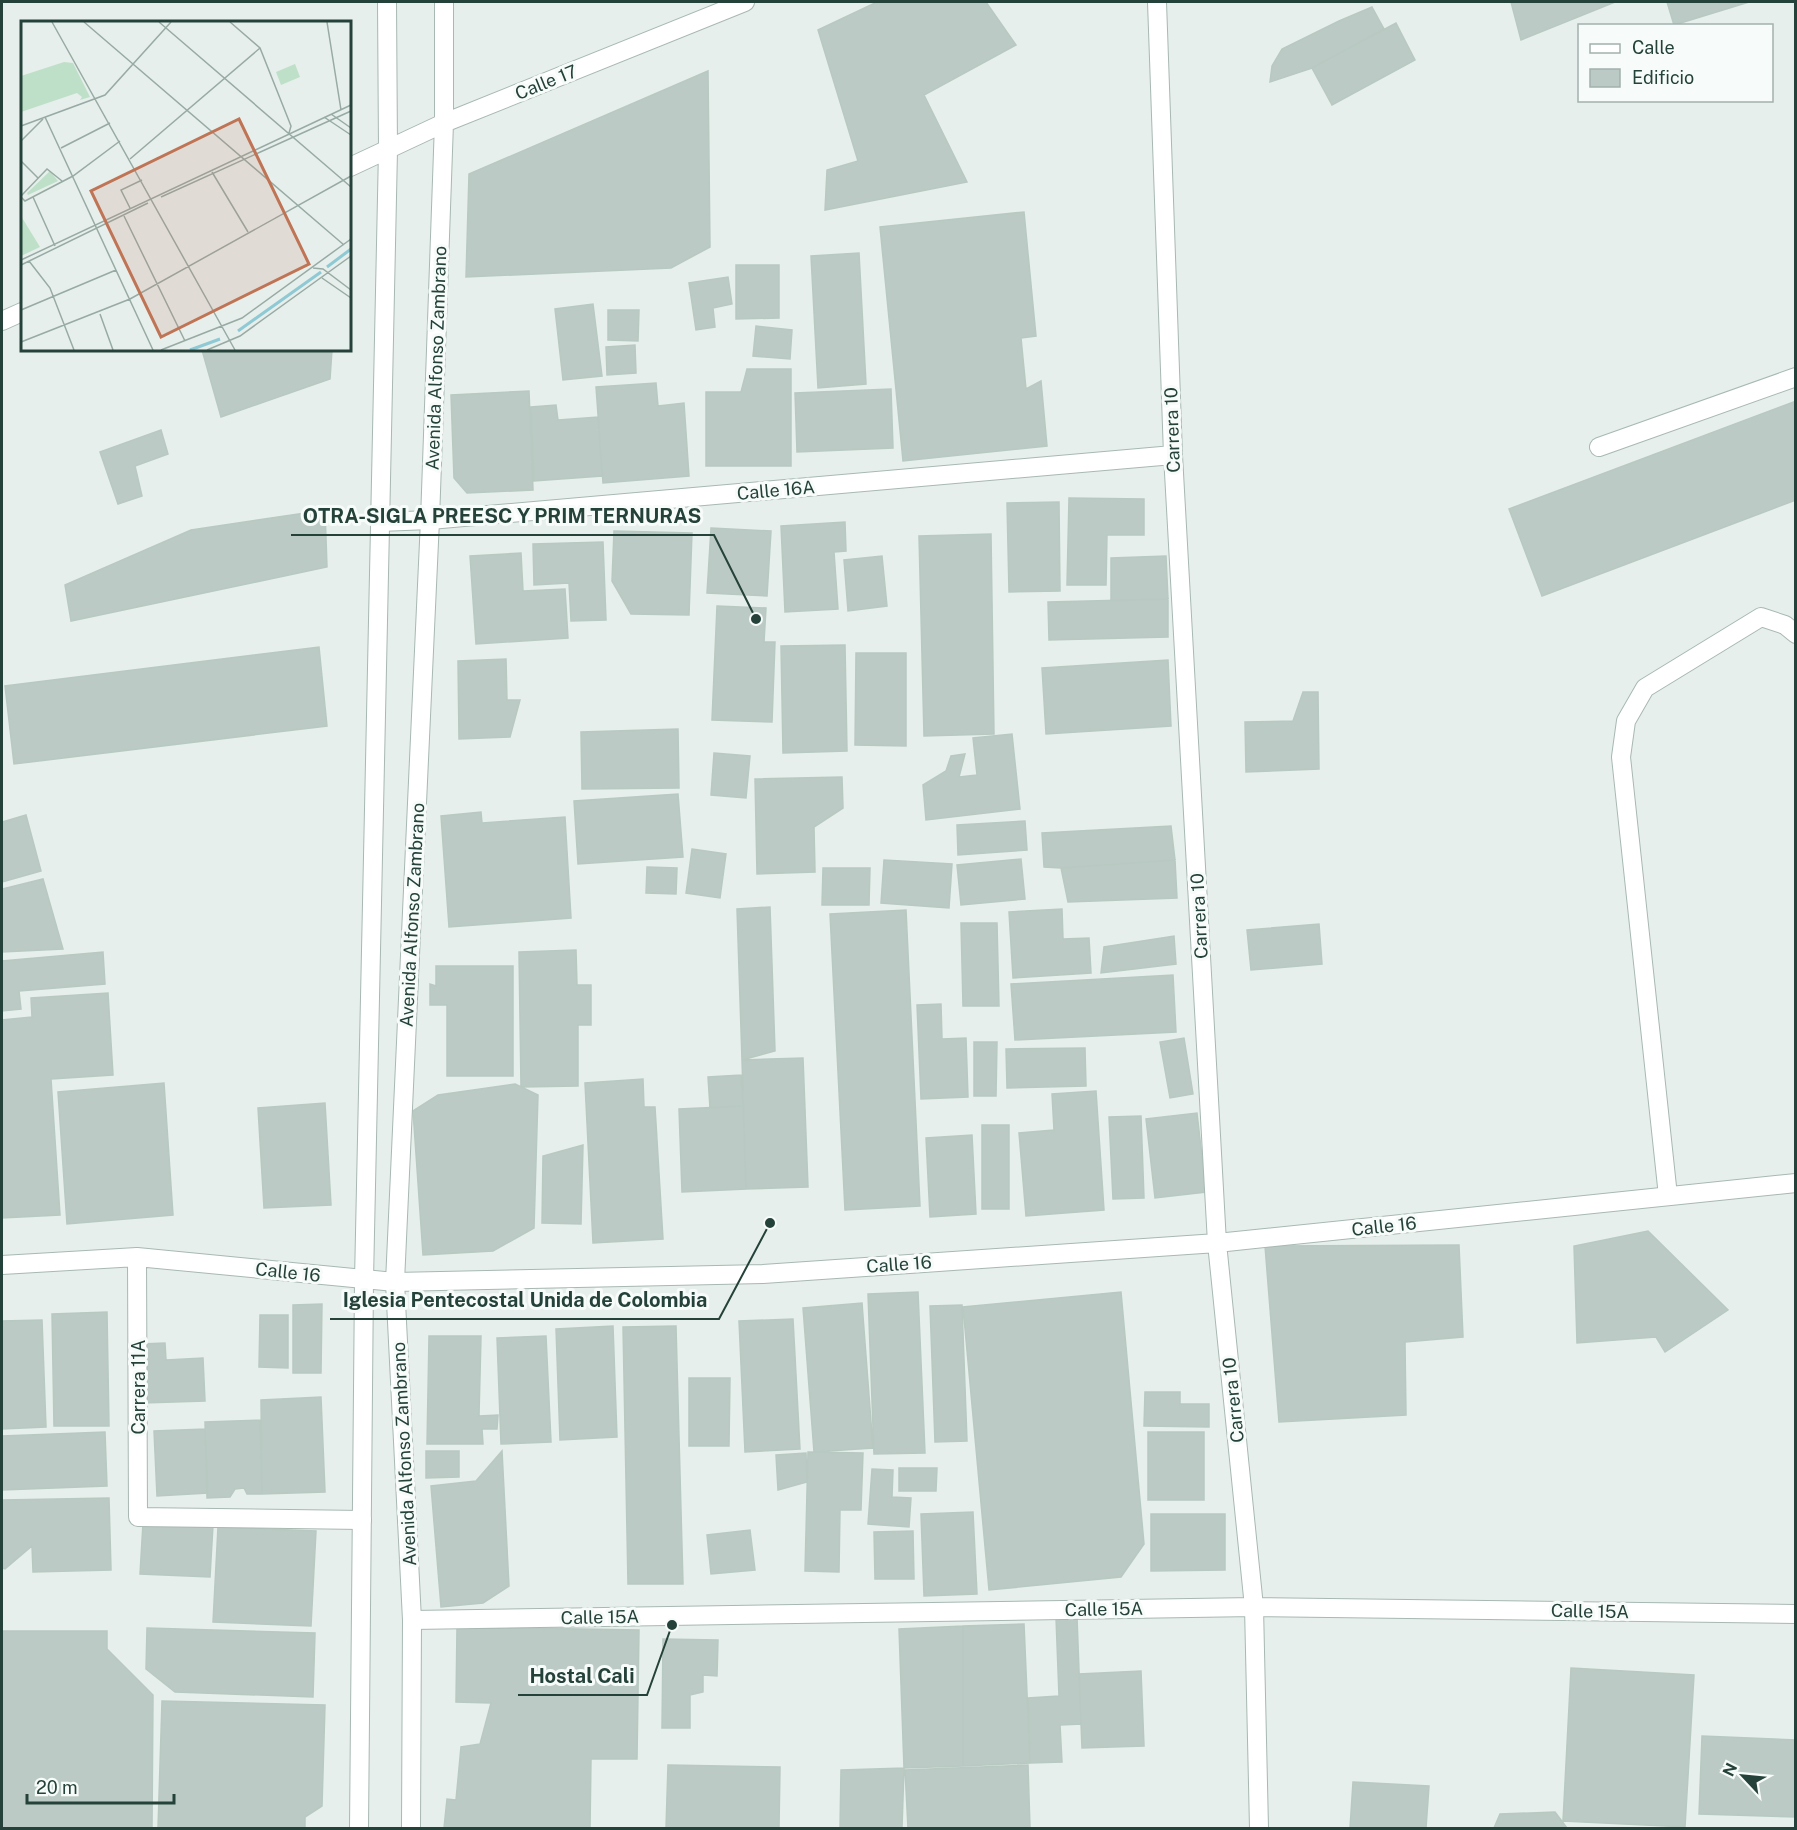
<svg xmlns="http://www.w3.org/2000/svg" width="1797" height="1830" viewBox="0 0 1797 1830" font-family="'Public Sans',sans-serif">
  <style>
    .building { fill: #bbcac4; stroke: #b8c9c2; stroke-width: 1.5 }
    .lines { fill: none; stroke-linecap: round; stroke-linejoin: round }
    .service-casing { stroke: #a8b8b2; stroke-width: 20 }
    .minor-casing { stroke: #a8b8b2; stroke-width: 20 }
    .tertiary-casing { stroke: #a8b8b2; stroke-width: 20 }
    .service { stroke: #fff; stroke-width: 18 }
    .minor { stroke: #fff; stroke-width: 18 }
    .tertiary { stroke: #fff; stroke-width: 18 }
    .labels { text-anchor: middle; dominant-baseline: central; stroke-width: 6; stroke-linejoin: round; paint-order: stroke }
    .street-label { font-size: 18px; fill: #24423a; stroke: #f7fbf9 }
    .inset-river { fill: none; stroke: #8ec9d4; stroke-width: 3 }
    .inset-road { fill: none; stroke: #98aaa4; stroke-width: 1.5 }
    .view { fill: #c07456; fill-opacity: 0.15; stroke: #c07456; stroke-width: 3 }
    .inset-edge { fill: none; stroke: #24423a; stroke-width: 3 }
    .leader { fill: none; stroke: #24423a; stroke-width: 2 }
    .callout-dot { fill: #24423a; stroke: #f7fbf9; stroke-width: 2 }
    .callout-label { font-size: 20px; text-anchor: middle; font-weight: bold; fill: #24423a; stroke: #f7fbf9; stroke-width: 6; stroke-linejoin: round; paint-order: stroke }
  </style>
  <rect width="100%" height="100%" fill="#e6efeb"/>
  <!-- building -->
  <path class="building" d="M877,2H986L1016,45L924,95L967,182L825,210L827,170L858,161L818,30Z
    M1511,2H1615L1521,40Z
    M1667,2H1749L1674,25Z
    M1372,7L1384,29L1312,68L1270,82L1272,66L1282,49L1339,21Z
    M1396,23L1415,60L1332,105L1312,68Z
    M708,71L710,247L671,268L466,277L469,174Z
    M1024,212L1036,336L1021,338L1026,389L1041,381L1047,446L903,461L880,227Z
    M859,253L866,384L818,388L811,256Z
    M736,265H779V318L736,319Z
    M728,277L732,304L713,308L715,327L696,330L689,283Z
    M593,304L602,376L563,380L555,309Z
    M608,310H639L638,341L608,340Z
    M756,326L792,330L790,359L753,356Z
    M635,345L636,373L607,375L606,347Z
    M202,350H332L330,379L221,417Z
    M747,369H791V466H706V392H741Z
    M656,383L658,406L684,403L689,476L603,483L596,387Z
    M891,389L893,448L797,452L795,393Z
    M529,391L533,490L467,493L454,478L451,395Z
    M1796,401V500L1542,596L1509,509Z
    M556,405L558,420L598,417L602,476L534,481L531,407Z
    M161,430L168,454L135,466L142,496L118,504L100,452Z
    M1069,498L1144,499V535H1107L1106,585H1067Z
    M1059,502L1060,591L1009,592L1007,503Z
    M325,510L327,567L71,621L65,585L191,530Z
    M845,522L846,551L834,552L838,609L785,612L781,526Z
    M711,528L771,531L767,596L707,593Z
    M614,531L692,533L689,615L631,614L612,581Z
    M991,534L994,734L924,736L919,536Z
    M603,542L606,620L571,621L569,583L534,585L533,544Z
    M521,553L523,591L565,589L568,638L476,644L470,556Z
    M882,556L887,606L848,611L844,560Z
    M1166,556L1168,599L1111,601V558Z
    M1168,599V637L1049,640L1048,602Z
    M717,606L766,608L764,642H775L772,722L712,720Z
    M845,645L847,751L783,753L781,646Z
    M319,647L327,726L14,764L5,686Z
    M856,653H906V746L855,745Z
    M506,659L507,700H520L510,737L459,739L458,661Z
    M1168,660L1171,726L1046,734L1042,668Z
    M1303,692H1318L1319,769L1246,772L1245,722L1293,721Z
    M678,729L679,788L582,789L581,732Z
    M1012,734L1020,809L926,820L923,785L946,771L951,756L965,754L959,777L977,775L973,738Z
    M714,753L750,756L746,798L711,795Z
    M842,777L843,808L814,827L815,872L757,874L755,779Z
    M678,794L683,857L578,864L574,801Z
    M481,812L482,823L565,817L571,918L449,927L441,816Z
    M26,815L41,871L2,882V822Z
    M1025,821L1027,850L958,855L957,825Z
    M1171,826L1175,860L1061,868L1044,867L1042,833Z
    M692,849L726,854L720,898L686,893Z
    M1021,859L1025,899L961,905L957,865Z
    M884,860L952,864L949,908L881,903Z
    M1175,860L1177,898L1068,902L1061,868Z
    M647,867L677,868L676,894L646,893Z
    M823,868H870L869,905H822Z
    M43,879L63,949L2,952V889Z
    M770,907L775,1051L742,1060L737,909Z
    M1062,909L1063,939L1089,938L1091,973L1013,978L1009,912Z
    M906,910L920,1206L845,1210L830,914Z
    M961,923H997L999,1006H963Z
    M1319,924L1322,964L1251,970L1247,930Z
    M1174,936L1176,964L1101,973L1104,947Z
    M576,950L577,985H591V1025H578V1086L521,1087L519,952Z
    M103,952L105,984L19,991L21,1009L2,1011V961Z
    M436,966H513V1076H447V1005H430V984L436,986Z
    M1173,975L1176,1032L1015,1040L1011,984Z
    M108,993L113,1075L51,1079L60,1215L2,1218V1020L32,1017L31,998Z
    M941,1004L942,1039L966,1038L968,1097L921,1099L917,1005Z
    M1184,1038L1193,1094L1170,1098L1160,1042Z
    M974,1042H997L996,1096H974Z
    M1085,1048L1086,1086L1007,1088L1006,1049Z
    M803,1058L808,1187L746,1189L742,1060Z
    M741,1075L743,1106L710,1108L708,1077Z
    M643,1079L644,1107H655L663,1239L593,1243L585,1083Z
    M164,1083L173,1215L67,1224L58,1092Z
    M515,1084L538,1095L534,1228L493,1251L423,1255L413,1111L438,1095Z
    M1096,1091L1104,1210L1026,1216L1019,1133L1054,1130L1052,1094Z
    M325,1103L331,1205L264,1208L258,1108Z
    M743,1106L746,1189L682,1192L679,1109Z
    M1197,1113L1206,1192L1155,1198L1146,1119Z
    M1141,1116L1144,1198L1113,1199L1109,1117Z
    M982,1125H1009V1209H982Z
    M972,1135L976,1214L930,1217L926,1138Z
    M583,1145L581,1224L542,1223L543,1156Z
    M1648,1231L1728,1310L1665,1352L1656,1337L1577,1343L1574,1246Z
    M1459,1245L1463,1337L1405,1342L1406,1415L1279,1422L1265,1246Z
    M918,1292L925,1453L874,1454L868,1294Z
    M1121,1292L1144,1544L1121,1577L989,1590L963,1307Z
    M862,1303L873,1448L814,1452L803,1308Z
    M322,1304L321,1373H293V1305Z
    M962,1305L967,1441L935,1442L930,1306Z
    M107,1312L109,1426H54L52,1314Z
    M260,1315H288V1368L259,1367Z
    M793,1319L800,1449L745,1452L739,1321Z
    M42,1320L46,1427L2,1429V1321Z
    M613,1326L617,1437L560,1440L556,1329Z
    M676,1326L683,1584H628L623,1327Z
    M429,1336H481L479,1416L498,1415L497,1429H482L483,1444H427Z
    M546,1336L551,1442L501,1444L497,1338Z
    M165,1343L166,1360L203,1358L205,1401L143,1403L141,1344Z
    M689,1378H730L729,1446H689Z
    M1145,1392H1180V1404H1209V1427L1144,1426Z
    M321,1397L325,1492L262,1494L261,1400Z
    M260,1420L262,1494H247L244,1488L235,1489L230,1497L207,1498L205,1422Z
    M205,1429L208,1493L157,1496L154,1431Z
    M105,1432L107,1486L2,1490V1436Z
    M1148,1432H1204V1500H1148Z
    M426,1451H459V1477L426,1478Z
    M502,1451L509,1586L483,1603L441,1607L431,1486L476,1481Z
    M808,1452L863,1453L861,1510H840L839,1572L805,1571Z
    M806,1453L807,1482L778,1490L776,1455Z
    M899,1468H937L936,1491H899Z
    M872,1469L893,1470L892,1497L911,1498L909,1527L868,1524Z
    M109,1498L111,1570L33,1572L32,1546L5,1569L2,1568V1500Z
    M973,1512L977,1594L924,1596L921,1514Z
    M1151,1514H1225V1570L1151,1571Z
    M143,1523L213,1525L210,1577L140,1574Z
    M218,1527L316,1531L311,1626L213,1622Z
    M750,1530L755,1570L711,1574L707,1535Z
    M913,1531L914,1579H875L874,1532Z
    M1077,1617L1081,1724L1060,1725L1062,1762L1030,1763L1028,1698L1059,1696L1056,1618Z
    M1024,1624L1030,1763L963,1766V1626Z
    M963,1626V1766L904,1768L899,1629Z
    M457,1627L639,1630L637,1759H591L590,1828H444L447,1799L456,1800L461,1747L480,1744L491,1703L456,1702Z
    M147,1628L315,1633L313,1697L175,1692L146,1669Z
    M2,1631H107V1649L153,1695L152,1828H2Z
    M663,1639L718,1640L717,1676L703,1675V1692L690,1695V1728H662Z
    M1571,1668L1694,1675L1685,1827L1563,1821Z
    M1141,1671L1144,1746L1082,1748L1079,1674Z
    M162,1701L325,1705L322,1806L305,1817V1828H158Z
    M1702,1736L1796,1740V1817L1699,1814Z
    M668,1765L780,1767L779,1828H666Z
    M1028,1765L1030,1828H908L905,1770Z
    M904,1768L902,1828H840L841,1770Z
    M1353,1782L1429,1786L1426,1828H1350Z
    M1555,1812L1567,1828H1494L1500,1814Z"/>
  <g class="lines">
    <defs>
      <path id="service" d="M1599,447L1796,377
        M1668,1196L1621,757L1626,721L1645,688L1761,617L1785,625L1796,634"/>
      <path id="minor" d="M1157,2L1173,455L1217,1243L1254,1607L1259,1828
        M380,522L430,520L1173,455
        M137,1257L138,1517L362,1520
        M2,1265L137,1257L395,1282L763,1274L1217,1243L1796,1183
        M412,1620L1254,1607L1796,1614"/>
      <path id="tertiary" d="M350,167L444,123L745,2
        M2,321L22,312
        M359,1828L364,1280L388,150L387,2
        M411,1828L412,1620L395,1282L430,520L444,123V2"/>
    </defs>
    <!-- service casing -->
    <use href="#service" class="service-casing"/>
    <!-- minor casing -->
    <use href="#minor" class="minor-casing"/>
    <!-- tertiary casing -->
    <use href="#tertiary" class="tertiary-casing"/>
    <!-- service -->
    <use href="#service" class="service"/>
    <!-- minor -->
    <use href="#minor" class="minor"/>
    <!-- tertiary -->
    <use href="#tertiary" class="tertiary"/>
  </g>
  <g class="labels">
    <!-- street labels -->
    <g class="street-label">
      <text transform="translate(546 82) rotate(-22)">Calle 17</text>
      <text transform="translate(436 358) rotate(-88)">Avenida Alfonso Zambrano</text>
      <text transform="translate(1172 430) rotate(-92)">Carrera 10</text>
      <text transform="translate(776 490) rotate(-5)">Calle 16A</text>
      <text transform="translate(412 915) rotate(-87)">Avenida Alfonso Zambrano</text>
      <text transform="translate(1199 916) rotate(-93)">Carrera 10</text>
      <text transform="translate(1384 1226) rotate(-6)">Calle 16</text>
      <text transform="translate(899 1264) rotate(-4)">Calle 16</text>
      <text transform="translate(288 1272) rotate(6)">Calle 16</text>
      <text transform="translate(138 1387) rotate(-90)">Carrera 11A</text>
      <text transform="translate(1233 1400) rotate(-96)">Carrera 10</text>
      <text transform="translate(404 1454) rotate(-93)">Avenida Alfonso Zambrano</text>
      <text transform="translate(1104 1609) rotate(-1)">Calle 15A</text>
      <text transform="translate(1590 1611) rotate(1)">Calle 15A</text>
      <text transform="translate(600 1617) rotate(-1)">Calle 15A</text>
    </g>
  </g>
  <!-- overview -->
  <g transform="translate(21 21)">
    <rect width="330" height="330" fill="#e6efeb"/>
    <path d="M43,41L52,42L69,76L59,79L61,76L56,72L0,91V55ZM274,43L279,56L260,64L255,51ZM29,150L37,160L7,174L6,172ZM0,195L19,226L0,235Z" fill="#bfe0c8"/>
    <path class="inset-river" d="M306,246L330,228M217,310L300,251M169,329L199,318"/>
    <path class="inset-road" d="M31,1L214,329M63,1L323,224M138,1L330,166M209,1L239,27L270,105L268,112M306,1L320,89M310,93L330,107M24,96L132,329M303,96L330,114M0,105L84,74L150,1M0,120L22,98M40,127L89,102M109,138L239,27M0,140L17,157M191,151L227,211M0,175L26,148L41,160M0,176L4,180L52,155L99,120M12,176L34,225M140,176L330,90M109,187L100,169L121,159M103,195L164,320M0,239L330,84M8,240L29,267L53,329M0,244L127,182M292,247L302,248L330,269M301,257L330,277M0,289L95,249M79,293L92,329M0,321L109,278L330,155M140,329L221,297L330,218M186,329L219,315L330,235"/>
    <path class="view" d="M218,98L288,243L140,316L70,170Z"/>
    <rect width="330" height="330" class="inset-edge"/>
  </g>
  <!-- callouts -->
  <path class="leader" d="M756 619L714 535H291M770 1223L719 1319H330M672 1625L647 1695H518"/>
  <g class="callout-dot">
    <circle cx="756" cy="619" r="6"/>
    <circle cx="770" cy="1223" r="6"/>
    <circle cx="672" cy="1625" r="6"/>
  </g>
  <g class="callout-label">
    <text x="502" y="523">OTRA-SIGLA PREESC Y PRIM TERNURAS</text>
    <text x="525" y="1307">Iglesia Pentecostal Unida de Colombia</text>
    <text x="582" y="1683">Hostal Cali</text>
  </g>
  <!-- border -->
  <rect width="1797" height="1830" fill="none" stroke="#24423a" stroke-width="6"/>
  <!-- legend -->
  <rect x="1578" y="24" width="195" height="78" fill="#f7fbf9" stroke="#a3b1ad" stroke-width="1.5"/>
  <rect x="1590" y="44" width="30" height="9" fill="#ffffff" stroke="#a3b1ad" stroke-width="1.5"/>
  <text x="1632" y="54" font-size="18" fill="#24423a">Calle</text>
  <rect x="1590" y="69" width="30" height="18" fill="#bbcac4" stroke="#a3b1ad" stroke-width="1.5"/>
  <text x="1632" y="84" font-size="18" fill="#24423a">Edificio</text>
  <!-- north arrow -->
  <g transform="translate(1743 1776) rotate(296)" stroke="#f7fbf9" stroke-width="4.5" paint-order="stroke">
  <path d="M0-4.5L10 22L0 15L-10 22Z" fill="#24423a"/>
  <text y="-9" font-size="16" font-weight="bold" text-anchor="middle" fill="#24423a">N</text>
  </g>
  <!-- scale -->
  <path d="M27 1794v9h147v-9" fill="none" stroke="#24423a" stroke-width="3"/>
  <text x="36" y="1794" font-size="18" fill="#24423a" stroke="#f7fbf9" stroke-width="4.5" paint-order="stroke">20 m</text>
</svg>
